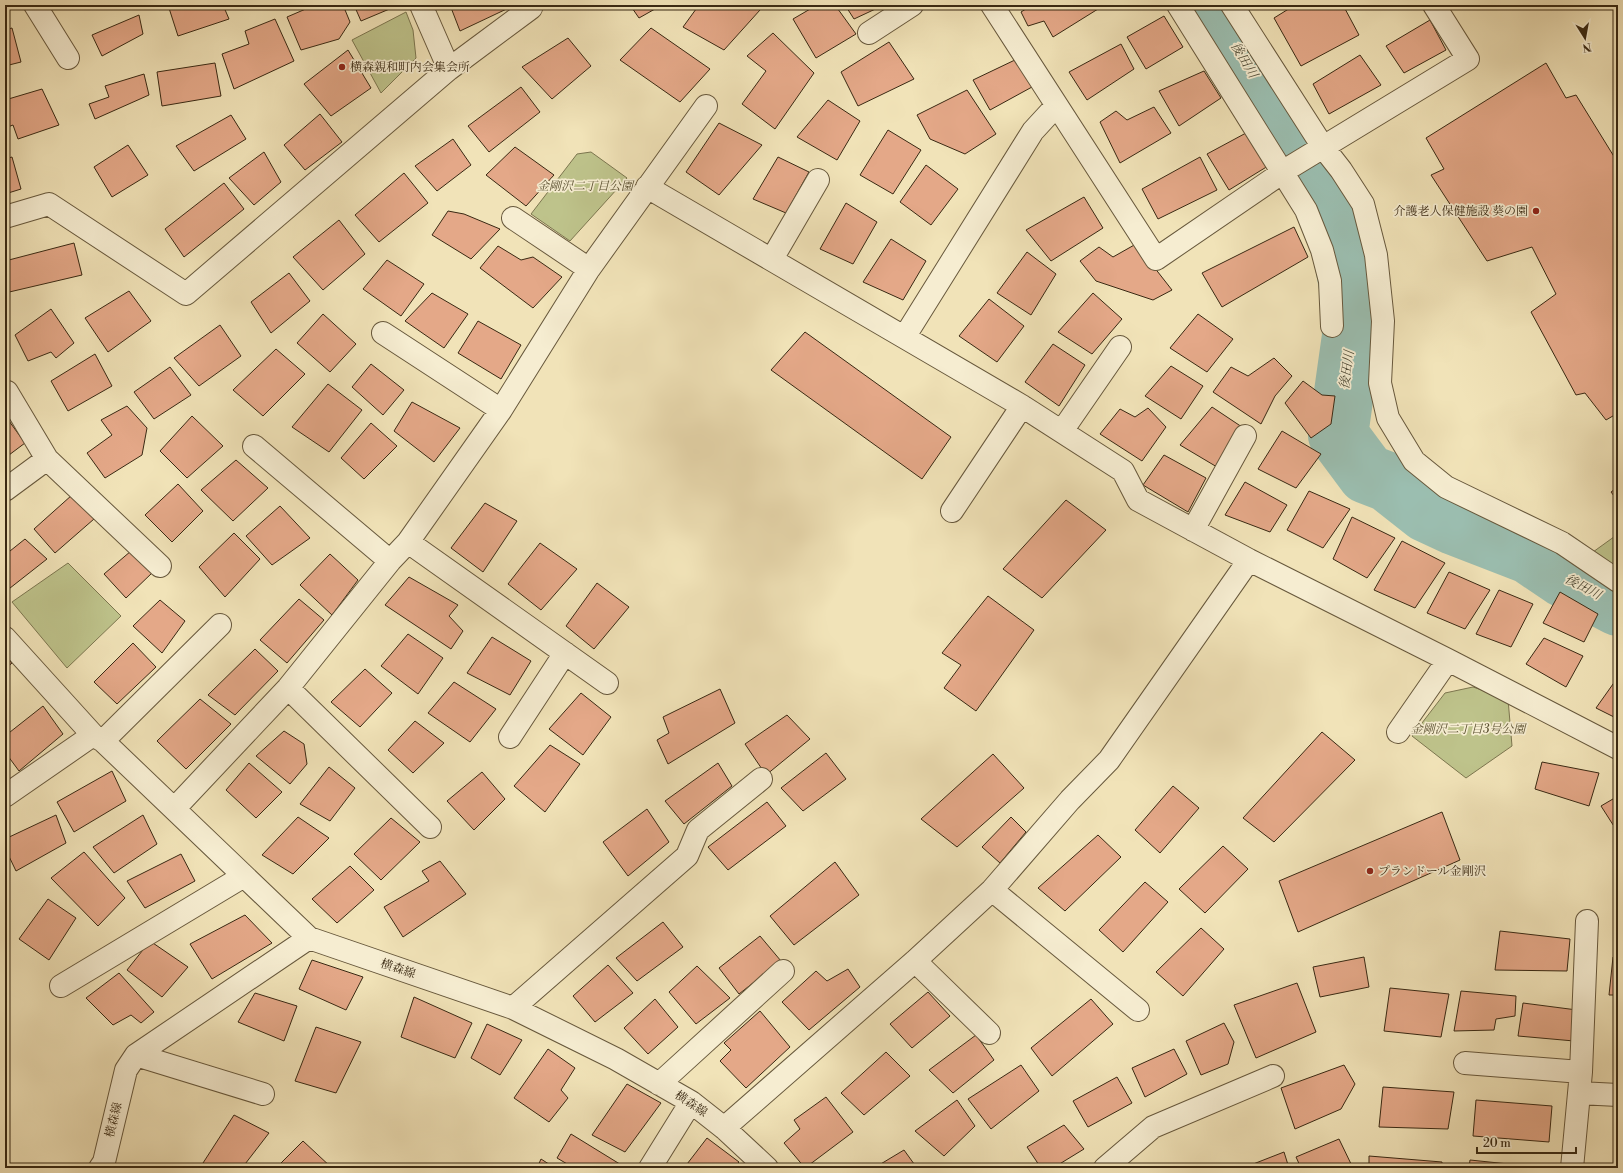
<svg xmlns="http://www.w3.org/2000/svg" width="1623" height="1173" viewBox="0 0 1623 1173" font-family="'Libre Bodoni','Noto Serif JP',serif">
  <style>
    .green { fill: #bec38b; stroke: #7c764f }
    .lines { fill: none; stroke-linecap: round; stroke-linejoin: round }
    .river { stroke: #9bbeb0; stroke-width: 60 }
    .building { fill: #e4a888; stroke: #392913 }
    .minor-casing { stroke: #67583c; stroke-width: 24 }
    .minor { stroke: #f6edd1; stroke-width: 22 }
    .poi-dot { fill: #8f2418; stroke: #f6edd1; stroke-width: 1.5 }
    .labels { text-anchor: middle; dominant-baseline: central; stroke-width: 3.5; stroke-linejoin: round; paint-order: stroke }
    .poi-label { font-size: 12px; fill: #392913; stroke: #f6edd1; text-anchor: start }
    .park-label { font-size: 12px; font-style: italic; fill: #5a5031; stroke: #f6edd1 }
    .street-label { font-size: 12px; fill: #392913; stroke: #f6edd1 }
    .water-label { font-size: 13px; font-style: italic; fill: #524e3a; stroke: #f6edd1 }
  </style>
  <rect width="100%" height="100%" fill="#f1e3b8"/>
  <filter id="stains"><feTurbulence type="fractalNoise" baseFrequency=".005" numOctaves="4"/><feColorMatrix values="0 0 0 0 .2 0 0 0 0 .09 0 0 0 0 .02 0 0 0 .5 -.17"/></filter>
  <radialGradient id="worn" r=".72"><stop offset=".6" stop-color="#630" stop-opacity="0"/><stop offset="1" stop-color="#630" stop-opacity=".3"/></radialGradient>
  <!-- green -->
  <path class="green" d="M406,12L413,30L416,58L381,93L352,40Z
    M591,152L627,178L570,241L531,214L577,154Z
    M1618,534V568L1593,552Z
    M68,563L121,616L67,668L12,602Z
    M1473,687L1508,699L1512,746L1466,778L1412,736L1445,693Z"/>
  <g class="lines">
    <!-- river -->
    <path class="river" d="M1211,5L1284,126L1321,189L1341,244L1350,292L1352,336L1338,435L1367,474L1388,482L1426,512L1454,525L1529,554L1563,577L1618,606"/>
  </g>
  <!-- building -->
  <path class="building" d="M168,5H223L229,19L178,36Z
    M315,5H343L350,22L339,39L301,50L287,17Z
    M354,5H399L361,21Z
    M450,5H515L460,31Z
    M630,5H662L639,18Z
    M699,5H751L760,10L724,50L683,27Z
    M817,5H835L856,34L816,58L793,19Z
    M845,5H884L854,19Z
    M1032,5H1095L1098,9L1053,37L1044,21L1028,26L1021,12Z
    M1295,5H1343L1359,35L1301,66L1274,18Z
    M139,15L143,34L102,56L92,35Z
    M1164,16L1183,47L1146,69L1127,37Z
    M275,19L294,61L234,89L222,54L249,44L245,31Z
    M1430,20L1446,50L1404,73L1386,46Z
    M12,28L21,62L5,66V30Z
    M651,28L710,69L680,102L620,60Z
    M773,33L814,73L775,129L742,104L766,71L747,56Z
    M568,38L591,66L552,99L522,67Z
    M889,42L914,79L858,106L841,72Z
    M1121,44L1134,69L1087,100L1069,72Z
    M348,50L371,88L331,116L304,84Z
    M1360,55L1381,85L1329,114L1313,84Z
    M1017,59L1032,87L990,110L973,80Z
    M215,63L221,96L162,106L157,72Z
    M1546,63L1566,98L1576,95L1618,163V413L1606,420L1585,393L1576,395L1531,312L1556,294L1532,247L1487,261L1431,175L1444,169L1426,138Z
    M1204,71L1221,98L1179,126L1159,91Z
    M144,74L149,95L95,119L89,104L109,97L105,86Z
    M521,87L540,112L489,152L468,126Z
    M42,89L59,125L18,139L13,125L5,128V100Z
    M967,90L996,134L965,154L930,139L917,115Z
    M828,100L860,121L837,160L797,137Z
    M1154,107L1171,133L1120,163L1100,122L1116,111L1127,120Z
    M320,114L342,142L305,170L284,145Z
    M231,115L246,139L194,171L176,146Z
    M719,123L762,145L719,195L686,172Z
    M888,130L921,150L893,194L860,175Z
    M1246,133L1268,166L1229,190L1207,154Z
    M453,139L471,165L437,191L415,166Z
    M128,145L148,175L112,197L94,167Z
    M515,147L554,175L526,206L486,175Z
    M264,152L281,182L254,205L229,178Z
    M12,157L21,189L5,194V159Z
    M778,157L809,172L786,213L753,199Z
    M1200,157L1217,190L1158,219L1142,189Z
    M926,165L958,189L931,225L900,202Z
    M404,173L428,203L379,242L355,215Z
    M224,183L244,209L184,257L165,229Z
    M1084,197L1103,228L1051,261L1026,230Z
    M846,203L877,222L853,264L820,249Z
    M448,211L464,214L500,229L471,259L432,235Z
    M339,220L365,254L323,290L293,257Z
    M1294,227L1308,257L1222,307L1202,273Z
    M891,239L926,261L903,300L863,282Z
    M74,243L82,275L5,293V261Z
    M1136,244L1172,290L1153,300L1096,281L1080,261L1099,247L1113,257Z
    M498,246L521,260L533,257L562,277L533,308L480,268Z
    M1027,252L1056,274L1031,315L997,293Z
    M387,260L424,284L401,316L363,289Z
    M289,273L310,301L271,333L251,302Z
    M129,291L151,321L108,352L85,318Z
    M432,293L468,314L444,348L405,321Z
    M1093,293L1122,319L1092,354L1058,332Z
    M989,299L1024,326L997,362L959,336Z
    M51,309L74,343L56,358L51,352L28,361L15,335Z
    M323,314L356,344L330,372L297,343Z
    M1198,314L1233,339L1207,372L1170,348Z
    M478,321L521,345L501,379L458,353Z
    M220,325L241,356L199,386L174,358Z
    M805,332L951,437L922,479L771,370Z
    M1053,344L1085,365L1059,406L1025,382Z
    M276,349L305,374L263,416L233,390Z
    M95,354L112,386L68,411L51,381Z
    M1274,358L1292,376L1275,396L1261,424L1213,392L1231,367L1248,376Z
    M371,364L404,390L383,415L352,387Z
    M1171,366L1203,386L1181,419L1145,396Z
    M170,367L191,395L154,419L134,392Z
    M1303,381L1322,395L1335,396L1331,424L1311,438L1285,403Z
    M328,384L362,410L329,452L292,427Z
    M412,402L460,428L434,462L394,431Z
    M127,406L147,428L142,455L105,478L87,453L112,435L101,420Z
    M1212,407L1242,427L1217,467L1180,445Z
    M1148,408L1166,427L1142,461L1100,434L1120,409L1135,417Z
    M192,416L223,446L187,478L160,451Z
    M9,421L25,443L5,458V423Z
    M371,423L397,446L364,479L341,458Z
    M1282,431L1321,454L1296,488L1258,469Z
    M1164,455L1206,478L1188,512L1143,485Z
    M236,460L268,488L233,521L201,490Z
    M1245,482L1287,505L1270,532L1225,515Z
    M178,484L203,511L172,542L145,515Z
    M1618,487V501L1611,492Z
    M1309,491L1350,509L1323,548L1287,530Z
    M72,495L94,519L55,553L34,529Z
    M1066,500L1106,530L1042,598L1003,569Z
    M485,503L517,521L483,572L451,548Z
    M280,506L310,538L272,565L246,536Z
    M1352,517L1395,538L1367,578L1333,559Z
    M234,533L260,559L225,597L199,567Z
    M25,539L47,559L5,592V555Z
    M1402,541L1445,563L1415,608L1374,590Z
    M540,543L577,569L541,610L508,584Z
    M131,551L153,572L126,598L104,574Z
    M330,554L358,580L332,615L300,585Z
    M1449,572L1490,590L1465,629L1427,613Z
    M409,577L458,605L449,616L463,631L451,649L385,605Z
    M597,583L629,607L594,649L566,626Z
    M1499,590L1533,604L1511,647L1476,634Z
    M1560,592L1598,614L1584,642L1543,623Z
    M988,596L1034,630L976,711L944,688L961,665L942,653Z
    M299,599L324,620L287,663L260,640Z
    M160,600L185,621L162,653L133,626Z
    M408,634L443,658L418,694L381,666Z
    M492,637L531,661L510,695L467,673Z
    M1544,638L1583,656L1566,687L1526,664Z
    M133,643L156,667L117,704L94,682Z
    M255,649L278,671L235,715L208,695Z
    M5,656L12,663L5,669Z
    M365,669L392,693L360,727L331,702Z
    M1618,677V719L1596,708Z
    M454,682L496,709L470,742L428,713Z
    M720,689L735,723L668,764L657,740L669,733L663,717Z
    M581,693L611,717L583,755L549,729Z
    M200,699L231,724L186,769L157,741Z
    M43,706L63,734L19,771L5,752V736Z
    M787,715L810,739L766,775L745,744Z
    M415,721L444,743L413,773L388,750Z
    M284,731L304,744L307,764L290,784L256,756Z
    M1322,732L1355,760L1274,842L1243,818Z
    M550,745L580,764L545,812L514,786Z
    M826,753L846,779L803,811L781,788Z
    M993,754L1024,788L957,847L921,819Z
    M1542,762L1599,773L1589,806L1535,789Z
    M249,763L282,792L256,818L226,790Z
    M718,763L732,786L684,824L665,801Z
    M329,767L355,788L330,821L300,804Z
    M112,771L126,801L74,832L57,802Z
    M482,772L505,799L474,830L447,801Z
    M1173,786L1199,808L1160,853L1135,830Z
    M1618,796V831H1617L1601,806Z
    M767,802L786,826L728,870L708,847Z
    M647,809L669,842L628,876L603,842Z
    M1442,812L1460,860L1298,932L1279,881Z
    M56,815L66,843L16,871L5,848V839Z
    M143,815L157,844L114,873L93,847Z
    M298,817L329,838L293,874L262,855Z
    M1011,817L1026,832L1000,863L982,847Z
    M391,818L420,842L381,880L354,854Z
    M1098,835L1121,857L1065,911L1038,888Z
    M1223,846L1248,869L1205,913L1179,889Z
    M84,852L125,898L98,926L51,878Z
    M181,854L195,881L145,908L127,881Z
    M440,861L466,894L403,937L384,907L429,881L422,871Z
    M835,862L859,895L794,945L770,916Z
    M350,866L374,890L337,923L312,899Z
    M1145,882L1168,902L1123,952L1099,930Z
    M48,899L76,918L49,960L19,939Z
    M245,915L272,943L212,979L190,944Z
    M663,922L683,947L637,981L616,958Z
    M1201,928L1224,949L1183,996L1156,972Z
    M1500,931L1570,939L1567,971L1495,970Z
    M760,936L781,961L739,994L719,968Z
    M150,941L188,967L162,997L127,970Z
    M1364,957L1369,987L1320,997L1313,967Z
    M1613,957H1618V995H1609Z
    M312,960L363,977L346,1010L299,989Z
    M608,965L633,993L595,1022L573,996Z
    M697,966L730,998L696,1024L669,992Z
    M848,969L860,987L809,1030L782,1002L816,971L827,981Z
    M119,973L154,1012L141,1023L131,1015L113,1025L86,998Z
    M1297,983L1316,1032L1256,1058L1234,1005Z
    M1390,988L1449,994L1441,1037L1384,1031Z
    M1461,991L1516,996L1515,1016L1496,1019L1494,1030L1454,1031Z
    M928,992L950,1016L912,1048L890,1024Z
    M255,993L297,1006L284,1041L238,1022Z
    M414,997L472,1023L455,1058L401,1037Z
    M655,999L678,1027L648,1054L624,1028Z
    M1091,999L1113,1024L1052,1076L1031,1048Z
    M1523,1003L1577,1010L1574,1041L1518,1036Z
    M760,1011L790,1047L746,1088L720,1061L731,1050L724,1043Z
    M1224,1023L1234,1042L1228,1064L1201,1075L1186,1041Z
    M487,1024L522,1040L500,1075L471,1058Z
    M316,1027L361,1042L336,1093L295,1081Z
    M976,1035L994,1060L953,1093L929,1070Z
    M548,1049L575,1068L561,1090L568,1098L549,1122L514,1098Z
    M1174,1049L1187,1074L1145,1097L1132,1068Z
    M886,1052L910,1076L864,1115L841,1093Z
    M1021,1065L1039,1091L991,1129L968,1099Z
    M1344,1065L1355,1084L1341,1109L1295,1129L1281,1088Z
    M1117,1077L1132,1103L1088,1127L1073,1101Z
    M627,1084L661,1103L625,1152L592,1135Z
    M1383,1087L1454,1092L1448,1129L1379,1127Z
    M826,1097L853,1132L805,1168L784,1143L800,1129L794,1120Z
    M957,1100L975,1126L944,1156L915,1131Z
    M1476,1100L1552,1106L1549,1142L1473,1136Z
    M234,1115L269,1133L242,1168H211L203,1163Z
    M1064,1125L1084,1149L1053,1168H1041L1027,1147Z
    M571,1134L623,1166L622,1168H574L557,1158Z
    M707,1138L739,1162L733,1168H684Z
    M1339,1139L1353,1168H1301L1296,1157Z
    M303,1141L332,1168H276Z
    M904,1150L917,1168H874Z
    M1284,1152L1289,1168H1243Z
    M1369,1156L1442,1162V1168H1369Z
    M541,1159L555,1168H537Z
    M1470,1160L1547,1168H1469Z"/>
  <g class="lines">
    <defs>
      <path id="minor" d="M35,5L68,58
        M421,5L449,69
        M992,5L1156,259L1292,166L1468,59L1434,5
        M1178,5L1306,210L1322,250L1330,281L1332,326
        M1232,5L1323,147L1341,170L1363,204L1376,255L1383,321L1380,383L1388,418L1414,461L1446,487L1562,543L1618,581
        M869,33L912,5
        M647,187L1022,406L1123,471L1138,500L1249,560L1448,660L1618,748
        M5,217L49,204L186,294L449,69L531,8L530,5
        M513,218L589,269
        M772,259L818,180
        M383,333L501,410
        M905,336L1033,131L1056,106
        M7,392L47,459L160,566
        M1062,431L1120,347
        M254,446L390,561
        M5,490L47,459
        M952,511L1022,406
        M1193,530L1245,436
        M408,542L607,683
        M5,638L93,735L103,741L309,938
        M288,688L430,827
        M1398,732L1448,660
        M510,737L565,653
        M103,741L220,625
        M5,796L93,735
        M175,808L288,688L390,561L408,542L501,410L589,269L706,106
        M992,890L1138,1010
        M915,961L989,1033
        M61,986L244,876
        M513,1008L687,856L698,830L761,779
        M136,1055L263,1094
        M1465,1063L1581,1072
        M659,1084L783,971
        M1579,1093L1618,1095
        M724,1128L915,961L992,890L1070,800L1109,760L1249,560
        M100,1168L104,1162L126,1070L136,1055L309,938L513,1008L616,1059L691,1102L724,1128L767,1168
        M650,1168L691,1102
        M1105,1168L1153,1127L1273,1076
        M1572,1168L1581,1072L1587,921"/>
    </defs>
    <!-- minor casing -->
    <use href="#minor" class="minor-casing"/>
    <!-- minor -->
    <use href="#minor" class="minor"/>
  </g>
  <!-- markers -->
  <g class="poi-dot">
    <circle cx="342" cy="67" r="4"/>
    <circle cx="1536" cy="211" r="4"/>
    <circle cx="1370" cy="871" r="4"/>
  </g>
  <g class="labels">
    <!-- poi labels -->
    <g class="poi-label">
      <text x="350" y="67">横森親和町内会集会所</text>
      <text x="1528" y="211" text-anchor="end">介護老人保健施設 葵の園</text>
      <text x="1378" y="871">プランドール金剛沢</text>
    </g>
    <!-- park labels -->
    <g class="park-label">
      <text x="585" y="186">金剛沢二丁目公園</text>
      <text x="1468" y="729">金剛沢二丁目3号公園</text>
    </g>
    <!-- street labels -->
    <g class="street-label">
      <text transform="translate(398 969) rotate(19)">横森線</text>
      <text transform="translate(691 1104) rotate(34)">横森線</text>
      <text transform="translate(114 1120) rotate(-76)">横森線</text>
    </g>
    <!-- water labels -->
    <g class="water-label">
      <text transform="translate(1244 60) rotate(59)">後田川</text>
      <text transform="translate(1347 370) rotate(-82)">後田川</text>
      <text transform="translate(1583 587) rotate(28)">後田川</text>
    </g>
  </g>
  <!-- margin -->
  <rect width="1623" height="1173" fill="none" stroke="#f1e3b8" stroke-width="20"/>
  <rect x="6" y="6" width="1611" height="1161" fill="none" stroke="#392913" stroke-width="2"/>
  <rect x="10" y="10" width="1603" height="1153" fill="none" stroke="#392913"/>
  <!-- north arrow -->
  <g transform="translate(1585 38) rotate(169)" stroke="#f6edd1" stroke-width="3" paint-order="stroke">
  <path d="M0-3L7 15L0 10L-7 15Z" fill="#392913"/>
  <text y="-6" font-size="11" font-weight="bold" text-anchor="middle" fill="#392913">N</text>
  </g>
  <!-- scale -->
  <path d="M1477 1147v6h99v-6" fill="none" stroke="#392913" stroke-width="2"/>
  <text x="1483" y="1147" font-size="12" fill="#392913" stroke="#f6edd1" stroke-width="3" paint-order="stroke">20 m</text>
  <rect width="100%" height="100%" filter="url(#stains)"/>
  <rect width="100%" height="100%" fill="url(#worn)"/>
</svg>
